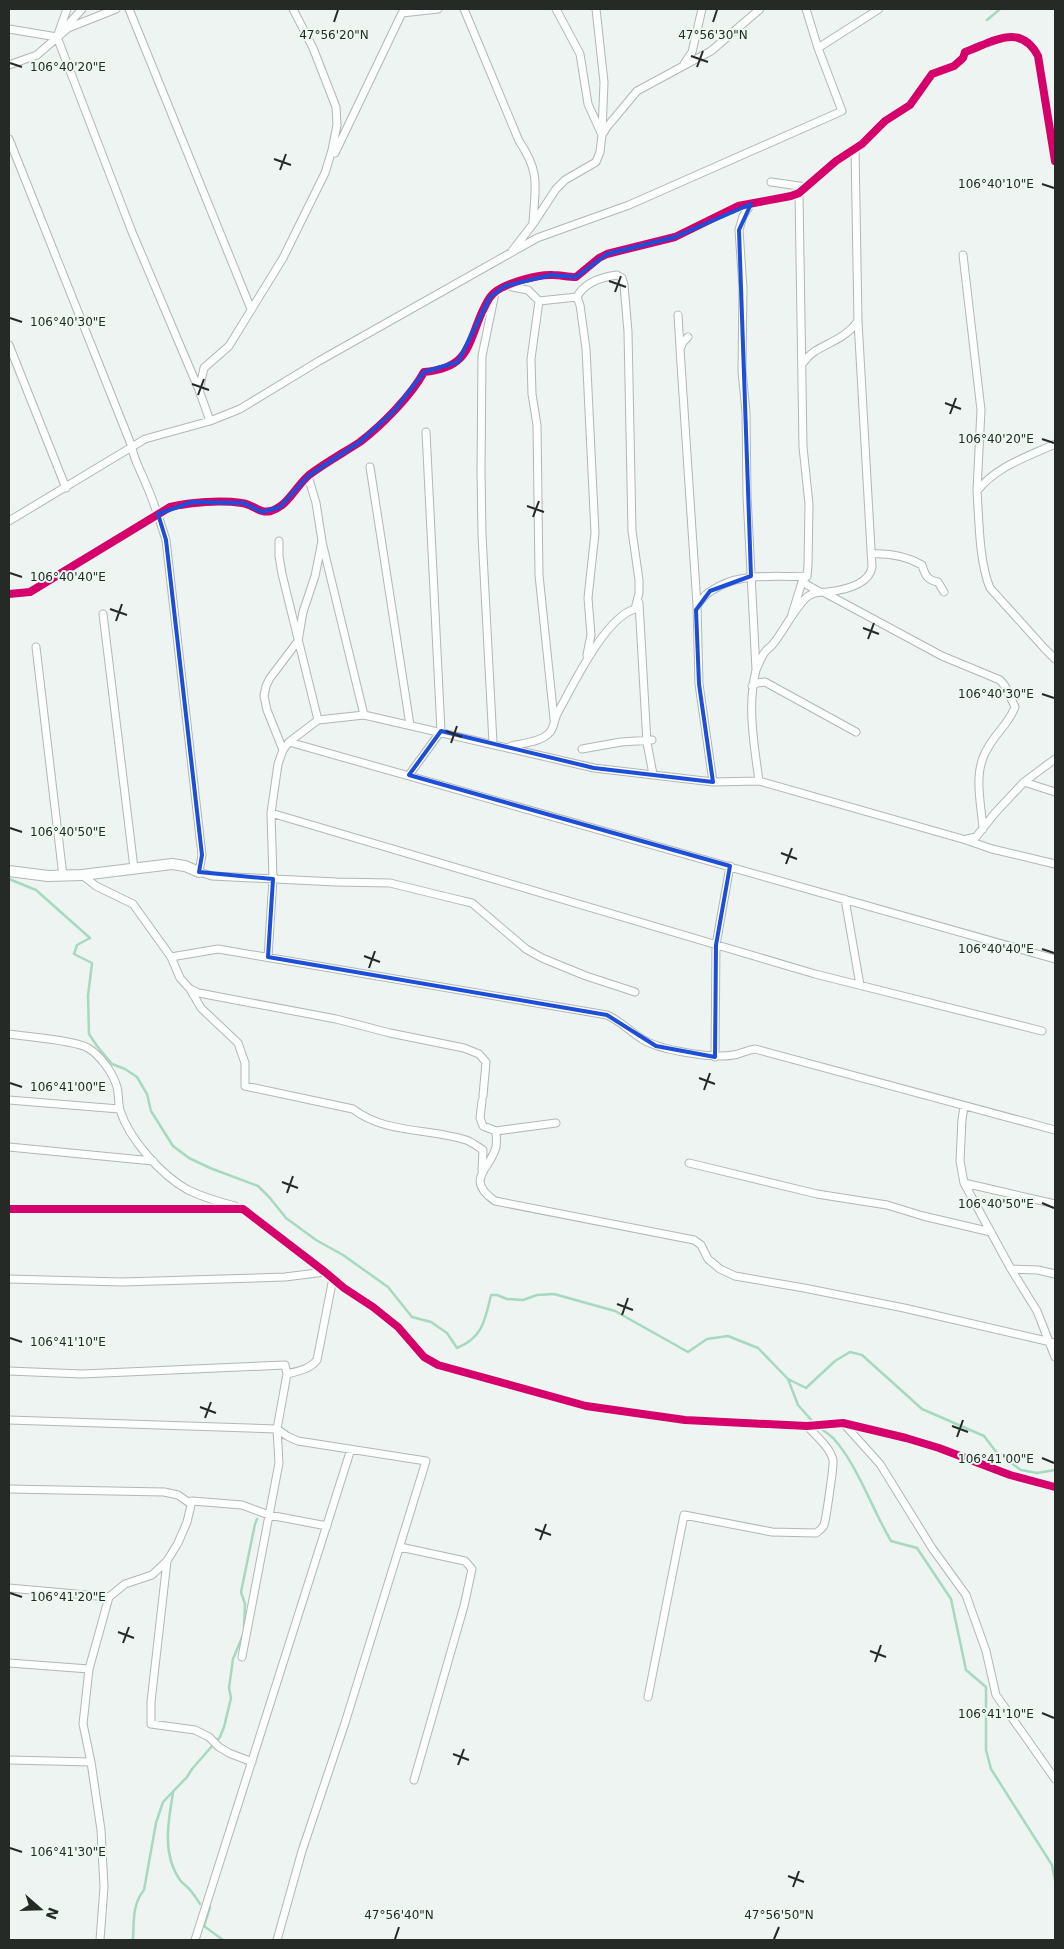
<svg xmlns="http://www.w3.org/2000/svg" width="1064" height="1949" viewBox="0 0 1064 1949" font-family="'DejaVu Sans',sans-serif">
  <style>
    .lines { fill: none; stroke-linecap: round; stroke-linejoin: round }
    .stream { stroke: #a6d9bf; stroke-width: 2.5 }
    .street-casing { stroke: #b2b7b4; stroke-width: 9 }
    .secondary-casing { stroke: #b2b7b4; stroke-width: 12 }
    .street { stroke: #fcfdfd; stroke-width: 7 }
    .secondary { stroke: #fcfdfd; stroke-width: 10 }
    .cycleway-casing { stroke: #eaf8f0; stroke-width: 11 }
    .cycleway { stroke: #d6006c; stroke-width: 8 }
    .marked { fill: none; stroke: #1d4ed8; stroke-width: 4; stroke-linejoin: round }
    .ticks { fill: none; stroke: #252a27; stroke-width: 2 }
    .ticks-label { font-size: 12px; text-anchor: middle; fill: #252a27; stroke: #eaf8f0; stroke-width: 4; stroke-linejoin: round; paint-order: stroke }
  </style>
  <rect width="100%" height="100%" fill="#eef4f1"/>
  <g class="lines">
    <!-- stream -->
    <path class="stream" d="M987,20L1000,9
      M9,879L36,890L90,938L77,945L74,954L92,963L88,996L89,1034L97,1046L112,1064L125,1069L137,1077L147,1094L151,1111L173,1146L189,1158L210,1168L258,1186L270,1198L286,1218L316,1240L343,1255L388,1287L412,1317L431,1322L447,1333L457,1348C483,1337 485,1320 491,1295H497L507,1299L523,1300L537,1295L554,1294L615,1311L688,1352L707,1339L728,1336L758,1348L788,1379L806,1388L835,1361L850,1352L862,1355L922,1409L984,1436L997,1453L1021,1470L1037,1473L1055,1470
      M788,1379L798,1405L814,1423
      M818,1427C823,1430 829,1434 834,1439C858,1466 872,1509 891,1541L917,1548L951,1599L966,1670L986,1687V1750L991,1769L1052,1865L1055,1880
      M244,1627L245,1604L241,1592L255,1524L257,1519
      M173,1793C168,1822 162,1855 180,1880C183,1884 188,1887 191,1891C194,1895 197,1899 200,1904
      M210,1907L204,1926L223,1940
      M133,1940C134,1923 132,1904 144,1890L156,1823L163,1802L187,1777L192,1769L220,1737L224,1727L231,1698L229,1688L233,1659L243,1635"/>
    <defs>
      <path id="street" d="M67,9L57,37L132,232L199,390L210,421
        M129,9L251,309
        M464,9L519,141C541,173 535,187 533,223
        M556,9L580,54L588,104L602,135
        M596,9L604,82L602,132
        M806,9L818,48
        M66,27L82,9
        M9,29L57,37
        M684,64L692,52L702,9
        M9,65L37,55L68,28L116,9
        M9,139L132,447C134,461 141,471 146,484C154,502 160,521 166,540L202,855L199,872L212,876L336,882L390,883L455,899L472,903L526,949L542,958L586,976L635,992
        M335,153L402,13L438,9
        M771,182L806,187
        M751,204L743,216L739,230L743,288L742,371L746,412L747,496L756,670C747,706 754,744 759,781
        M512,251L533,224L556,189L565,180L596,162L600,152L602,135L607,127L637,91L711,51L760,9
        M963,255L981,410L977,490
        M507,286L528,290L539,301L577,297C584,283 602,277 617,275L622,278L624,285L628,332L632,531L639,580V593L635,609C605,617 572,687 557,714C554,720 554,728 550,732C542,742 523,743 511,746
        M577,297L580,305L586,349L595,533L588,598L591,635L587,655
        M539,301L531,359L532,394L537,425L539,575L554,719
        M678,315L680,347
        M688,337L683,342L680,349L697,605L699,684L713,782
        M9,345L66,488
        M803,363C816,343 841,345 858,321
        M199,390L204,368L229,346L283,258L325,173L332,150L337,125L336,107L313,48L293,9
        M1055,444C1027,457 997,466 977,491C979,519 979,562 990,588L1045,649L1055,659
        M370,467L410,725
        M9,521L145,439L210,421L240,409L319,361L537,238L629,205L842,111L818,48L879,9
        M279,541V556L282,574L318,720
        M322,542L364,715
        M871,554C889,553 906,556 922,565C925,575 927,580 938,582L944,592
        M802,582L818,591
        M825,593L942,656L1000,680L1005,686L1015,707C1009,723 997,732 989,746C972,771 981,801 983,829
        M9,594L30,592L170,507C192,502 220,500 242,503C253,504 259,514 271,511C288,506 296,486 309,475C325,463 343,453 360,442C381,426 411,396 424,372C468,368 467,347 482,312C486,305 488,297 495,292C506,283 538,274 553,275C560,275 568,277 576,277L599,258L607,254L675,237L738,206L791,196L799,193L836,161L862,144L885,121L910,105L932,74L954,66L963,58L965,52C993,42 1020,22 1038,56L1055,161
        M639,603L647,743L653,774
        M697,605C701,601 705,594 711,591C740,571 774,578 807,576
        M103,614L134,868
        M792,614L802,582L807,576L808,565L809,504L803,447L799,193
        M36,647L63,876
        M756,670C759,664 761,657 765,652C767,649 771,647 773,644C782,634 799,600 810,595C817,591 821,593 828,592C844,590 869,585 872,567L858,321L855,148
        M752,686L757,683L765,682L856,732
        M289,742L1055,959
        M493,743L482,535L481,471L482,356L495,293
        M582,749L621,742L652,740
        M283,750L267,710L264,696L266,686L270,678L298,641L303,612L315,576L322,541L316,503L308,476
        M409,775L441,731L426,432
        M1024,782L1055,792
        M271,813L815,974L1042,1031
        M967,839L976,837L995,813L1024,782L1055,759
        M82,875L96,886L133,904L171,957L180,978L190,989L199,993L336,1019L390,1033L464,1048L479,1054L486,1062L483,1096
        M845,899L860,985
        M171,957L218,949L607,1015C621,1021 630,1032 642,1039C659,1050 713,1059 733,1055C741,1054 746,1050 755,1049L1055,1130
        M268,957L273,879L271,813L278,764L283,750L289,742L318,720L364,715L594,768L713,782L759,781L966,840L992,849L1055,864
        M190,989L201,1008L238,1043L245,1063V1086L353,1109C385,1134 429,1128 466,1140C472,1142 478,1147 483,1150L482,1170
        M9,1034C27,1037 74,1040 88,1048C100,1055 113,1073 117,1087C119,1094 118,1103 120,1110C129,1139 161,1175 188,1190C203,1197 219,1202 235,1206
        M715,1057L716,945L730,866
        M9,1100L119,1109
        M482,1101L480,1118L483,1126L496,1131C496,1136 497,1141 496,1147C490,1170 464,1179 495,1201L694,1240L701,1245L708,1259L720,1269L735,1276L804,1288L904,1308L1055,1343
        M964,1107L962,1119L960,1161L964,1183L1011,1269L1037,1311L1055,1357
        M496,1131L556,1123
        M9,1147L153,1161
        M689,1163L817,1194L887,1205L923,1216L991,1232
        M964,1183L1055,1204
        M9,1209H243L325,1272L344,1288L373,1307L398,1327L424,1357L438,1365L586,1406L685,1420L807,1426L843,1423L906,1438L939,1448L1010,1475L1055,1487
        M1011,1269L1038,1270L1055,1274
        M9,1279L122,1282L285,1277L325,1272
        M9,1371L82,1374L285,1365L287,1374L277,1429L279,1463L242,1657
        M287,1374C299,1371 310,1369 317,1360L333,1278
        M9,1420L277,1429L287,1436L298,1441L426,1461L345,1723L302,1851L277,1940
        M844,1424L880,1464L932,1548L966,1595L986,1651L996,1695L1055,1779
        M9,1489L164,1492L178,1495L188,1502L192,1501
        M400,1547L465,1561L472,1569L464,1606L414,1780
        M167,1561L151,1702V1724L195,1730L209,1737L219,1747L229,1753L252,1762
        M9,1588L109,1597
        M9,1663L89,1669
        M648,1697L684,1515L772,1532L816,1533C819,1531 822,1529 824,1525C826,1519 834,1465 833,1460C830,1447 815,1435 807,1426
        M9,1760L91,1762
        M100,1940L104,1887L101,1830L91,1762L83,1724L89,1669L109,1597L125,1584L152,1575L167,1561L178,1543L187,1522L192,1501L242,1505L269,1515L327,1526
        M195,1940L351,1449"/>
      <path id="secondary" d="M9,871L48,876L82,875L172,864L185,866L199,872"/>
    </defs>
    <!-- street casing -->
    <use href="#street" class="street-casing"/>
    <!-- secondary casing -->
    <use href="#secondary" class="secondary-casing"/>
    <!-- street -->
    <use href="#street" class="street"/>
    <!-- secondary -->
    <use href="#secondary" class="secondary"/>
    <defs>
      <path id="cycleway" d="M9,594L30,592L170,507C192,502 220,500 242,503C253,504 259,514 271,511C288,506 296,486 309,475C325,463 343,453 360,442C381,426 411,396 424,372C468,368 467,347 482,312C486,305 488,297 495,292C506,283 538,274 553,275C560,275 568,277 576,277L599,258L607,254L675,237L738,206L791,196L799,193L836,161L862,144L885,121L910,105L932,74L954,66L963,58L965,52C993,42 1020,22 1038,56L1055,161
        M9,1209H243L325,1272L344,1288L373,1307L398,1327L424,1357L438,1365L586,1406L685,1420L807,1426L843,1423L906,1438L939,1448L1010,1475L1055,1487"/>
    </defs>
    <!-- cycleway casing -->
    <use href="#cycleway" class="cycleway-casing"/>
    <!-- cycleway -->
    <use href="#cycleway" class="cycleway"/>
  </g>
  <!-- marked area -->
  <path class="marked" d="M751,204L739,230L751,576L710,591L696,610L699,684L713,782L594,768L441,731L409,775L730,866L716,945L715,1057L656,1046L607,1015L268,957L273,879L199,872L202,855L166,540L158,514L192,502L244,503L262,512L280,507L308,476L361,441L394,411L424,372L458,362L490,297L505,286L551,275L576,277L607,254L675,237Z"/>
  <!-- ticks -->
  <path class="ticks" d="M334,22L338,10M713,22L717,10M691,56L708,62M10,63L22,67M697,67L703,51M274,159L291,165M280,170L286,154M1042,184L1054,188M609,281L626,287M615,292L621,276M10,318L22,322M192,384L209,390M198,395L204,379M945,403L961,409M950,414L956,398M1042,439L1054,443M527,506L544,512M533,517L539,501M10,573L22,577M110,609L127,615M116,621L122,604M863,628L879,634M868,639L874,623M1042,694L1054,698M446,731L462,737M451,743L457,726M10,828L22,832M781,853L797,859M786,864L792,848M1042,949L1054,953M364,956L380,962M369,968L375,951M699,1078L715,1084M10,1083L22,1087M704,1090L710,1073M282,1182L298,1188M287,1193L293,1176M1042,1203L1054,1208M617,1304L633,1310M622,1315L628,1298M10,1338L22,1342M200,1407L216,1413M205,1418L211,1402M952,1426L968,1432M957,1437L963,1420M1042,1458L1054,1463M535,1529L551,1535M540,1540L546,1524M10,1593L22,1597M118,1632L134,1638M123,1643L129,1627M870,1651L886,1657M875,1662L881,1645M1042,1713L1054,1718M453,1754L469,1760M458,1765L464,1749M10,1848L22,1852M788,1876L804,1882M793,1887L799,1871M395,1939L399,1927M774,1939L779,1927"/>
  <g class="ticks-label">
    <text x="334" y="39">47°56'20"N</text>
    <text x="713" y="39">47°56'30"N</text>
    <text x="68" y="71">106°40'20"E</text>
    <text x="996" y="188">106°40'10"E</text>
    <text x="68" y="326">106°40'30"E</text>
    <text x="996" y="443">106°40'20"E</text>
    <text x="68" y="581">106°40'40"E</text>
    <text x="996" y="698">106°40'30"E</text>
    <text x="68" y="836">106°40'50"E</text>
    <text x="996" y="953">106°40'40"E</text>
    <text x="68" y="1091">106°41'00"E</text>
    <text x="996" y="1208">106°40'50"E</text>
    <text x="68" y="1346">106°41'10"E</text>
    <text x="996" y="1463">106°41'00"E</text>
    <text x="68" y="1601">106°41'20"E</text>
    <text x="996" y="1718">106°41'10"E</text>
    <text x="68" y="1856">106°41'30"E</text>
    <text x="399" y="1919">47°56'40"N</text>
    <text x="779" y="1919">47°56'50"N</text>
  </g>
  <!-- border -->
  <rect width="1064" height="1949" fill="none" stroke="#252a27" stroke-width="20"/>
  <!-- north arrow -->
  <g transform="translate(40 1909) rotate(110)" stroke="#eaf8f0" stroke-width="4" paint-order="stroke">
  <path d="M0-4L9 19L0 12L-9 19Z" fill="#252a27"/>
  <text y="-8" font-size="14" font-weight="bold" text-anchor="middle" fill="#252a27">N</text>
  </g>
</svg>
